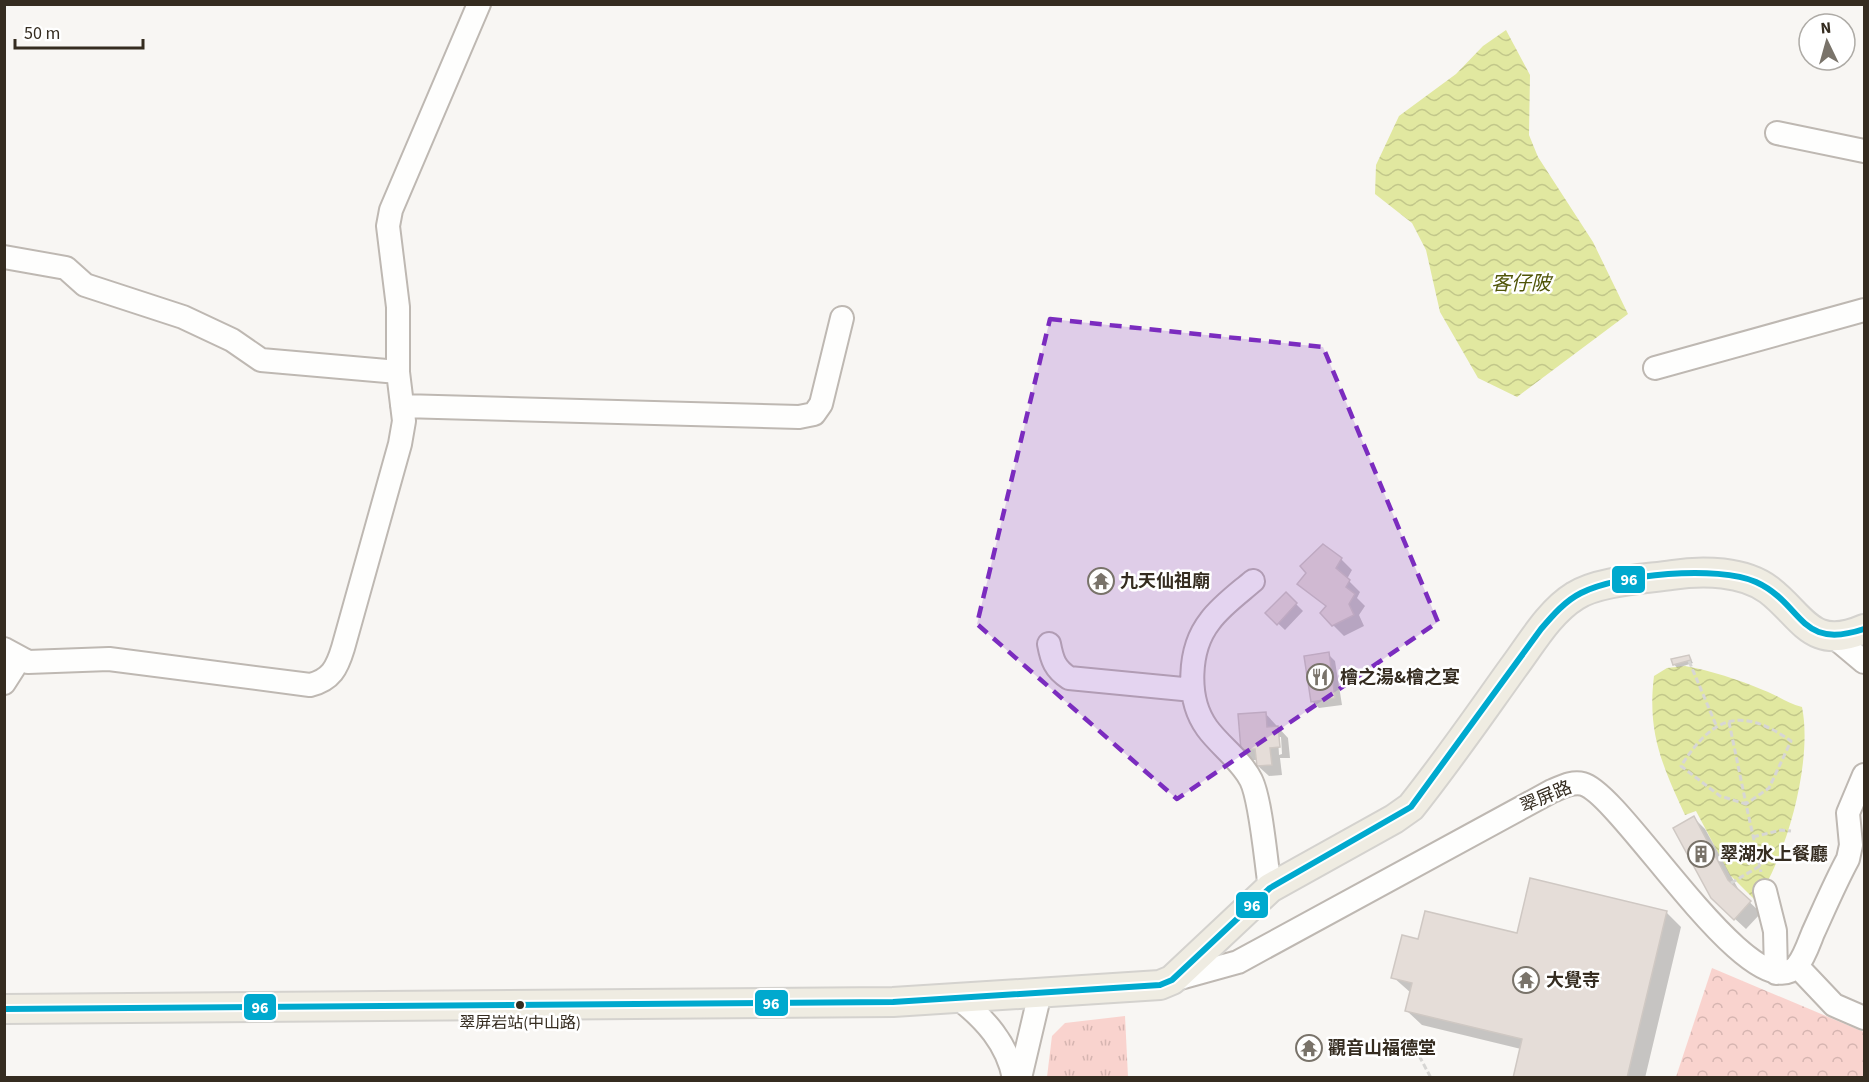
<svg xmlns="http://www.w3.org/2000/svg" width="1869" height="1082" viewBox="0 0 1869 1082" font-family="'Source Sans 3','Noto Sans TC',sans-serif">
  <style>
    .forest { fill: url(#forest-crowns) }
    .park { fill: url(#park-tufts) }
    .water { fill: url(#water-waves) }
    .shadow { fill: #0003; fill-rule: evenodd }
    .building { fill: #e5ddd8; stroke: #cfc8c3; stroke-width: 1.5 }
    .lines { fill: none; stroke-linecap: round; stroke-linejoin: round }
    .minor-casing { stroke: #beb8b2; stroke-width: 26 }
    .major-casing { stroke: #d4d2ce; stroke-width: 32 }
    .path { stroke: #d7d6d4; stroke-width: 3; stroke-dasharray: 6 3; stroke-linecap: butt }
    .minor { stroke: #fefefd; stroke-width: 22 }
    .major { stroke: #efece2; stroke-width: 28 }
    .bus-1-casing { stroke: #fff; stroke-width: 10 }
    .bus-1 { stroke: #00a9ce; stroke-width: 6 }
    .marked { fill: #7b2cbf; fill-opacity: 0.2; stroke: #7b2cbf; stroke-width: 4.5; stroke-dasharray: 12 8; stroke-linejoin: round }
    .bus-dot { fill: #352c20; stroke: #fff; stroke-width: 2 }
    .labels { text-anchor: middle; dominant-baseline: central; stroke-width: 5; stroke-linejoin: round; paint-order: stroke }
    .bus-label { font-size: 16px; fill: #352c20; stroke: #fff }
    .poi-label { font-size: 18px; font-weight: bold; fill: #352c20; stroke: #fff; text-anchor: start }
    .street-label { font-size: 18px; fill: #352c20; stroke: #fff }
    .water-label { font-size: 20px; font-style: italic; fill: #505508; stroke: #fff }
    .line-badge { stroke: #fff; stroke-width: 2 }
    .badge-label { font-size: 16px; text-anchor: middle; font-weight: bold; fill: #fff }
  </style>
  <defs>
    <pattern id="forest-crowns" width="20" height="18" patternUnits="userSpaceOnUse" patternTransform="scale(1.5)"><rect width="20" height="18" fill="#f9d3ce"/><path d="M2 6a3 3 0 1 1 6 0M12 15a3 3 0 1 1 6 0" fill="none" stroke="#d6b5b1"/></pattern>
    <pattern id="park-tufts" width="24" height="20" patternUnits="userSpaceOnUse" patternTransform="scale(1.5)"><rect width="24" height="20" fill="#f9d3ce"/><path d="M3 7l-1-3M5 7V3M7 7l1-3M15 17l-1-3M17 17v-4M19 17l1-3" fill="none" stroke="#d6b5b1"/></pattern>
    <pattern id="water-waves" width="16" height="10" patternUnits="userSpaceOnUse" patternTransform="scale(1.5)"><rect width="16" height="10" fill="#e1e8a0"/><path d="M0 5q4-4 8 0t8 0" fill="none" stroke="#c2c78a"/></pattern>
  </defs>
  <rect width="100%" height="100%" fill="#f8f6f3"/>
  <!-- forest -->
  <path class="forest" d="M1712,968L1864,1032V1077H1676Z"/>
  <!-- park -->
  <path class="park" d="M1125,1016L1128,1077H1047L1052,1036L1065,1023Z"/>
  <!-- water -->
  <path class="water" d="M1506,30L1530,75L1529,135L1538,157L1593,242L1628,314L1517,397L1478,378L1440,312L1426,250L1412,223L1375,194L1376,165L1399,116L1456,74L1483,46Z
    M1685,666C1712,671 1737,679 1763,690C1777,695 1787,703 1802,707C1813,761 1787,856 1756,901L1730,875L1696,811L1685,815C1662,765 1647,732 1654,676L1667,668Z"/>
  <!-- shadow -->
  <path class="shadow" d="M1341,559L1352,570L1347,579L1360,592L1357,598L1365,606L1359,615L1364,626L1344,636L1333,625L1327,607L1299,583Z
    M1286,594L1303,611L1285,630L1267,613Z
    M1328,654L1335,661L1342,705L1319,708L1312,701Z
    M1689,656L1693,663L1677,668L1674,664Z
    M1265,713L1288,738L1290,758H1280L1282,775L1269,776L1258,766V760H1253L1243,750ZM1278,737H1281L1282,754L1279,755Z
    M1694,818L1705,829L1741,894L1761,913L1746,929L1720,905Z
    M1667,913L1681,927L1645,1078H1515L1521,1049L1422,1025L1407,1011L1411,993L1393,977L1420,941L1518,935Z"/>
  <!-- building -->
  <path class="building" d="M1323,544L1342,558L1336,568L1350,580L1346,587L1355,594L1349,604L1354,615L1332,626L1320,613L1326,606L1297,584L1306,573L1300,566Z
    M1286,592L1297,603L1277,625L1265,613Z
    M1329,652L1335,698L1311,702L1304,656Z
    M1689,655L1691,660L1673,665L1671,659Z
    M1266,712L1267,727L1278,726L1280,747L1270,748L1272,765L1257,766L1255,749L1241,750L1238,714Z
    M1694,816L1728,880L1751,901L1734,920L1711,898L1673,828Z
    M1530,878L1667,911L1627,1078H1513L1522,1039L1405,1011L1412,983L1391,978L1402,935L1418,939L1425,911L1517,933Z"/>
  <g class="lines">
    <defs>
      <path id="minor" d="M1777,133L1864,151
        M4,257L66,268L85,285L183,317L232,340L261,360L398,372
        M1655,368L1864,310
        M402,406L799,417L814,414L821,404L842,318
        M1253,581C1239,593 1221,606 1210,621C1188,649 1186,699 1207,728C1220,746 1241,760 1251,780C1261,800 1266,863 1270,888
        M1833,636L1864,662
        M1049,644C1052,660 1055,669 1069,678L1193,690
        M4,649L28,662L109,659L310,685C331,680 337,668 343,648L400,444L404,421L398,372V307L388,226L391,210L479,4
        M4,683L20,658
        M1765,891L1775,931L1776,973
        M1797,966L1834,1005L1864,1018
        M1173,980L1238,962L1552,791C1562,787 1572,781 1583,784C1622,794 1752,1013 1797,966C1804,958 1809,943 1813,933C1824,909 1835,883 1848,859L1851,845L1848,813L1864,775
        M958,998C985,1019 1007,1043 1014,1078
        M1020,1078L1040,993"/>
      <path id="major" d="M4,1009L893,1002L1160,985L1172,980L1270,888L1394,819L1411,807C1447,762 1480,714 1513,668C1531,644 1549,612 1575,596C1598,581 1645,579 1672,575C1703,570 1744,571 1769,590C1803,616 1811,652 1864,629"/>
    </defs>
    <!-- minor casing -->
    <use href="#minor" class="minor-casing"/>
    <!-- major casing -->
    <use href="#major" class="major-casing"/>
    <!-- path -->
    <path class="path" d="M1689,661L1716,725
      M1729,722L1746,804L1769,788L1791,741C1741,706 1713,716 1681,766L1720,796L1746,804L1761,872
      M1753,837L1781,830L1791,831
      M1731,883L1760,866
      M1415,1048L1431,1078"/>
    <!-- minor -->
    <use href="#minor" class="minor"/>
    <!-- major -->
    <use href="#major" class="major"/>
    <defs>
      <path id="bus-1" d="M4,1009L893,1002L1160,985L1172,980L1270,888L1411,807L1541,629C1553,615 1565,601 1581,593C1618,574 1718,565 1756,582C1804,604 1798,651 1864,629"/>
    </defs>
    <!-- bus-1 casing -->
    <use href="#bus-1" class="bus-1-casing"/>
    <!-- bus-1 -->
    <use href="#bus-1" class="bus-1"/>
  </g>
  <!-- marked area -->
  <path class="marked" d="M1050,319L1323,347L1438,622L1177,799L977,624Z"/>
  <!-- icons -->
  <defs>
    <symbol id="temple-ring" viewBox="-11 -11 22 22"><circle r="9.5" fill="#fff" stroke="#79736a" stroke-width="1.5"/><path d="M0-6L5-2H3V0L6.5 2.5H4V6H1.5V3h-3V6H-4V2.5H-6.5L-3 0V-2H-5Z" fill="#79736a"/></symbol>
    <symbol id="restaurant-ring" viewBox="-11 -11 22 22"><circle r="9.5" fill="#fff" stroke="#79736a" stroke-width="1.5"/><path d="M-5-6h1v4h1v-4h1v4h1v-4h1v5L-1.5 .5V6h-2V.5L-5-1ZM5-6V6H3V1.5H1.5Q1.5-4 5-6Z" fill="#79736a"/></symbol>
    <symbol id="building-ring" viewBox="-11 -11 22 22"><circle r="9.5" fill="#fff" stroke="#79736a" stroke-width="1.5"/><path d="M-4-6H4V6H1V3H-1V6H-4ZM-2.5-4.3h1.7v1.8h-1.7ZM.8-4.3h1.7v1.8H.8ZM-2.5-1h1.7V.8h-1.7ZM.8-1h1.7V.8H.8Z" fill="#79736a"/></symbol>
  </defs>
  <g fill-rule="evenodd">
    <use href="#temple-ring" x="1086" y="566" width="30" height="30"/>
    <use href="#restaurant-ring" x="1305" y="662" width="30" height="30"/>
    <use href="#building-ring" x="1686" y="839" width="30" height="30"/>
    <use href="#temple-ring" x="1511" y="965" width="30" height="30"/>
    <use href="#temple-ring" x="1294" y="1033" width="30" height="30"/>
  </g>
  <!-- markers -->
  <circle class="bus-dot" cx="520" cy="1005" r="5"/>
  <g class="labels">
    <!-- bus labels -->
    <g class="bus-label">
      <text x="520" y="1023">翠屏岩站(中山路)</text>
    </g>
    <!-- poi labels -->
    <g class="poi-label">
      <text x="1120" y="581">九天仙祖廟</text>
      <text x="1340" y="677">檜之湯&amp;檜之宴</text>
      <text x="1720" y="854">翠湖水上餐廳</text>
      <text x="1546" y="980">大覺寺</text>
      <text x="1328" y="1048">觀音山福德堂</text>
    </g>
    <!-- street labels -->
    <g class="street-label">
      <text transform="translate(1546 797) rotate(-23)">翠屏路</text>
    </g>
    <!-- water labels -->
    <g class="water-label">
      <text x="1521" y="284">客仔陂</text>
    </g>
  </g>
  <g class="line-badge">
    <rect x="1611" y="565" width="35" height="29" rx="6" fill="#00a9ce"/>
    <rect x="1235" y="891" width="34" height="28" rx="6" fill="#00a9ce"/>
    <rect x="754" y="989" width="35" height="28" rx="6" fill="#00a9ce"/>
    <rect x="243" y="993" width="34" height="28" rx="6" fill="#00a9ce"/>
  </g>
  <g class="badge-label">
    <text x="1629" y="585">96</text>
    <text x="1252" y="911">96</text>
    <text x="771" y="1009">96</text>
    <text x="260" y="1013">96</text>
  </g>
  <!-- border -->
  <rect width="1869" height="1082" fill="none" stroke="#352c20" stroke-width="12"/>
  <!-- north arrow -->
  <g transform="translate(1827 42) rotate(355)"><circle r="28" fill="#ffffff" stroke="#aeaba6" stroke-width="1.5"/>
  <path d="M0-4.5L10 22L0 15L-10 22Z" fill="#79736a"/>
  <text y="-9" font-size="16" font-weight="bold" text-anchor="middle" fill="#352c20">N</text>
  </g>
  <!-- scale -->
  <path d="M15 39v9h128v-9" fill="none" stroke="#352c20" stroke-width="3"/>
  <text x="24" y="39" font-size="18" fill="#352c20" stroke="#ffffff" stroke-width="4.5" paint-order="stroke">50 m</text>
</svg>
